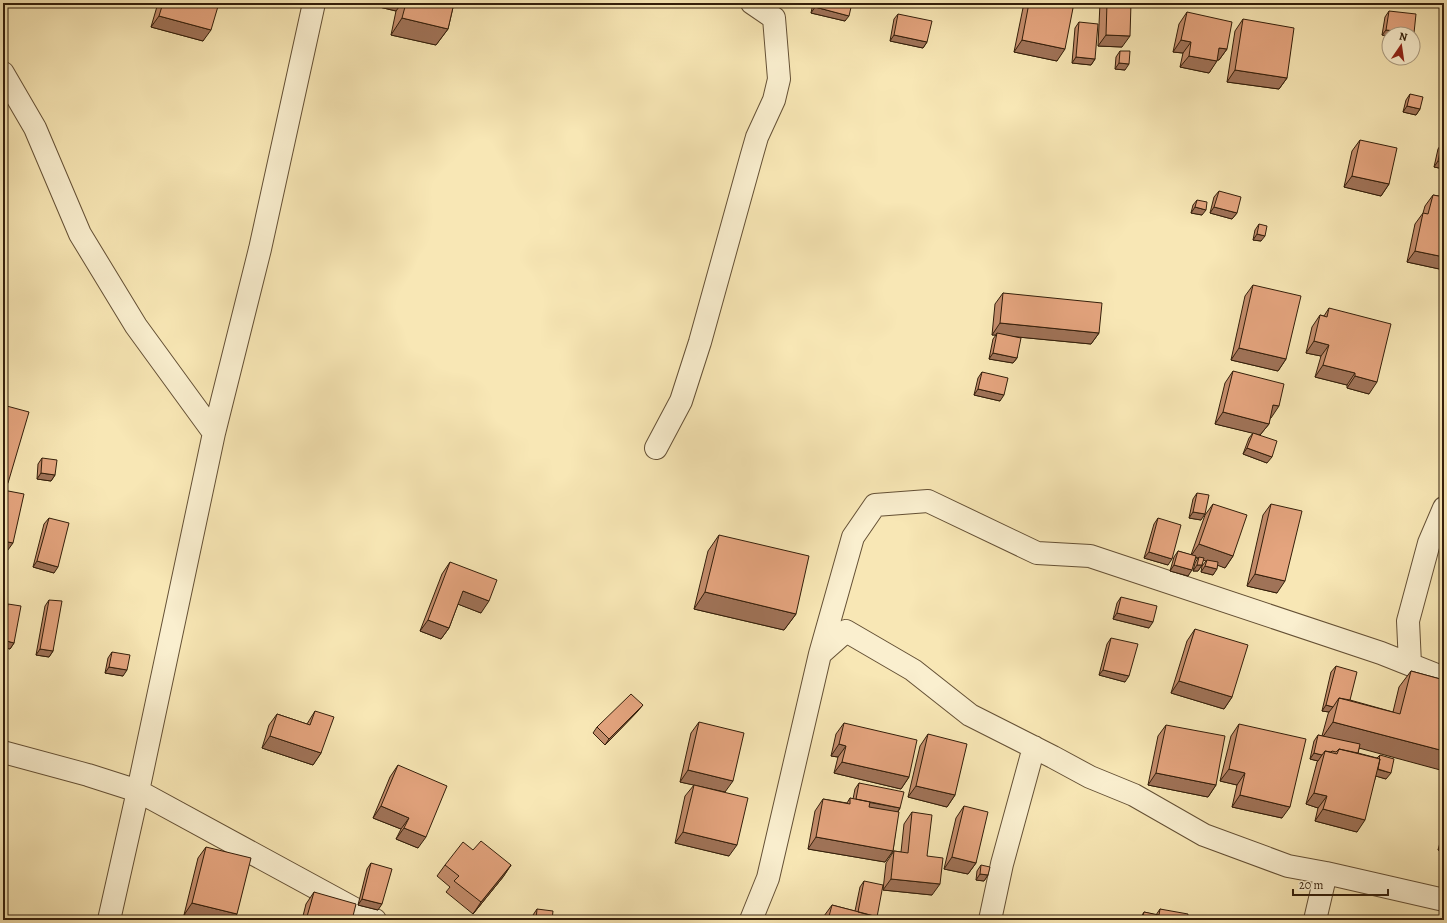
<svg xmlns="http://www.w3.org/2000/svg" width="1447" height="923" viewBox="0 0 1447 923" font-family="Alegreya,serif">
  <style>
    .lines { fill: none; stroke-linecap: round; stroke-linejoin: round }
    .minor-casing { stroke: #645035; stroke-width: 24 }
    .minor { stroke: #faefcf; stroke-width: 22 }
    .wall { fill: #c48d6c; stroke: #331e0a }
    .shaded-wall { fill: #a07358; stroke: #331e0a }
    .building { fill: #e4a47e; stroke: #331e0a }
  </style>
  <rect width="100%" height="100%" fill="#f8e7b5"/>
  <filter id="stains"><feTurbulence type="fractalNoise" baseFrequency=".005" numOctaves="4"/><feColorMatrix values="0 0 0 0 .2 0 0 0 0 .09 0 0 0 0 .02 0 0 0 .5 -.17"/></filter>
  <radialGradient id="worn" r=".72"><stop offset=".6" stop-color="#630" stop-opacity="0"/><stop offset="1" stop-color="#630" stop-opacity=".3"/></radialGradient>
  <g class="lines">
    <defs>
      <path id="minor" d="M3,73L35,128L80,234L136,326L214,433
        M656,448L681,401L700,342L751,158L757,137L774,100L779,79L774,18L752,3
        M820,654L853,537L875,505L928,501L1037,553L1090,556L1381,653L1444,678
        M1410,664L1408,621L1429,543L1444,508
        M3,752L88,775L138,791L375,920
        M1326,873L1444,900
        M109,920L138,791L214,433L260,249L314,3
        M751,920L768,878L820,654L846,631L913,670L970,715L1053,757L1090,777L1134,795L1204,835L1288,866L1326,873L1315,920
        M990,920L1002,864L1034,747"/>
    </defs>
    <!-- minor casing -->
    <use href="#minor" class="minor-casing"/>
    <!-- minor -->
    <use href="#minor" class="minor"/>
  </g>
  <!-- wall -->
  <path class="wall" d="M158,3H219L203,41L151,27Z
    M372,3H454L448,29L436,45L391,35L396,11L371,5Z
    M813,3H852L845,21L811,13Z
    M1024,3H1074L1057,61L1014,52Z
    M1100,3H1131L1122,47L1098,46Z
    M1389,11L1414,33L1413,35V34H1389V36L1382,35L1385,17Z
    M1187,12L1227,49L1219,60H1217L1209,73L1180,67L1183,53L1173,52L1179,24Z
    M898,14L927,42L923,48L890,41L894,19Z
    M1243,19L1287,78L1279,89L1227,82L1235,31Z
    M1079,22L1095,59L1091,65L1072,63L1075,28Z
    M1120,51L1125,70L1115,69L1116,57Z
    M1410,94L1420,109L1416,115L1403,112L1406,100Z
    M1360,140L1389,184L1381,196L1344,187L1352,151Z
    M1442,143L1444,169L1434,167L1438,149Z
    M1219,191L1237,213L1232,219L1210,213L1214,197Z
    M1433,195L1444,197V270L1407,262L1415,224L1423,213L1425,206Z
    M1197,200L1202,215L1191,213L1193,205Z
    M1259,224L1261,241L1253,240L1255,230Z
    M1253,285L1286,359L1278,371L1231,360L1245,296Z
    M1003,293L1099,333L1091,344L1018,337L1017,358L1013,363L989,359L993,339L996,335H992L995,304Z
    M1329,308L1369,394L1347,388V385L1315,377L1321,356L1306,353L1312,327L1320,315L1324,316Z
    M1233,371L1271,418H1270L1269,424L1260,435L1267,463L1243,454L1249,438L1253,433L1215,424L1225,383Z
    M982,372L1000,401L974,395L978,378Z
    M42,458L55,475L51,481L37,479L38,464Z
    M1197,493L1201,520L1189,518L1193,499Z
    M1213,504L1233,556L1225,568L1218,565L1213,575L1201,572L1202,566L1206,561L1203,560L1202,565L1198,571H1193L1195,563L1198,558H1196L1188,576L1170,571L1174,557L1178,551L1191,555L1205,515Z
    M1271,504L1277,593L1247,586L1263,515Z
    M49,518L54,573L33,567L44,524Z
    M1158,518L1168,565L1144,558L1154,524Z
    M719,535L796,614L784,630L694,609L708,551Z
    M450,562L481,613L458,604L449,628L441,639L420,631L442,574Z
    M1121,597L1149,628L1113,619L1117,603Z
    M49,600L53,651L49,657L36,655L45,606Z
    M8,604L14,643L10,649L3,647V617L4,610Z
    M1195,629L1232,697L1224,709L1171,693L1187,641Z
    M1111,638L1125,682L1099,675L1107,644Z
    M112,652L123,676L105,673L108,658Z
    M1336,666L1350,700L1393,712L1399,687L1411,671L1444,680L1359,748L1358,753L1377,758L1380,755L1386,779L1376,776L1357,832L1315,821L1318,808L1306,804L1317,762L1318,761L1310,759L1314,741L1318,735L1322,736L1328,714L1329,712L1322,711L1331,672Z
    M315,711L321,753L313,765L262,748L269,725L277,714L307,724Z
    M638,711L605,745L593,733L597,727Z
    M699,722L725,792L694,785L729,856L675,843L685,796L694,785L680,782L691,733Z
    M844,723L909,777L901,789L834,773L838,757L831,756L836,734Z
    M1239,724L1282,818L1232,807L1237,785L1220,781L1231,736Z
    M1166,725L1216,785L1208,797L1148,785L1158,736Z
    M928,734L955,795L947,807L908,797L920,746Z
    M398,765L418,848L396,839L401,829L373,818L390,777Z
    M859,783L900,808L898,812L893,851L885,862L808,849L815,811L823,799L847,803L850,798L853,799L855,789Z
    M964,806L976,863L968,874L944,869L956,818Z
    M912,812L927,856L932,895L883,890L886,863L894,851L901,852L904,824Z
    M1444,832V852L1438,850L1442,835Z
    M206,847L233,920H206L184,915L198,858Z
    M473,850L511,865L503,877L473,914L446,892L450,887L437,876L445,865Z
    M371,863L378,910L358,905L367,869Z
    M981,865L988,875L984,881L976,880L977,871Z
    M864,881L877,917L881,920H823L824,916L832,905L855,911L860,887Z
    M314,892L352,920H302L306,904Z
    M537,909L552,920H532L533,915Z
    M1160,909L1187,920H1139L1144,912L1156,915Z"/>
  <!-- shaded-wall -->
  <path class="shaded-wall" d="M372,3H402L396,11L371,5Z
    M815,7L849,16L845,21L811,13Z
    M159,16L211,30L203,41L151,27Z
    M402,18L448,29L436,45L391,35Z
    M1386,30L1414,33L1413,35V34H1389V36L1382,35Z
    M894,35L927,42L923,48L890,41Z
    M1106,35L1130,36L1122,47L1098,46Z
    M1022,40L1065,49L1057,61L1014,52Z
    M1181,40L1191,42L1183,53L1173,52Z
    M1219,48L1227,49L1219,60L1211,59Z
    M1189,56L1217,61L1209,73L1180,67Z
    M1076,57L1095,59L1091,65L1072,63Z
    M1119,63L1129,64L1125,70L1115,69Z
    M1235,70L1287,78L1279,89L1227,82Z
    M1407,106L1420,109L1416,115L1403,112Z
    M1438,161L1444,163V169L1434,167Z
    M1352,176L1389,184L1381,196L1344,187Z
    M1195,207L1206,210L1202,215L1191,213Z
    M1214,207L1237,213L1232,219L1210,213Z
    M1257,234L1265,236L1261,241L1253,240Z
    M1415,251L1444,257V270L1407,262Z
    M1000,323L1099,333L1091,344L997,335V333L996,335H992Z
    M1314,341L1329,345L1321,356L1306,353Z
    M1239,348L1286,359L1278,371L1231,360Z
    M993,353L1017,358L1013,363L989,359Z
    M1323,365L1355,373L1347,385L1315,377Z
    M1355,376L1377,382L1369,394L1347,388Z
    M978,389L1004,395L1000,401L974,395Z
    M1273,405L1279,406L1271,418L1265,416Z
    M1223,412L1269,424L1260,435L1215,424Z
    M1247,448L1272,457L1267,463L1243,454Z
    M41,473L55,475L51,481L37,479Z
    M3,482L8,483L3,490Z
    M1193,512L1205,514L1201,520L1189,518Z
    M3,541L13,543L5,554H3Z
    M1199,544L1233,556L1225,568L1206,561L1207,560L1206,561L1199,559V557L1198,558L1191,556Z
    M1149,552L1172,559L1168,565L1144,558Z
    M37,561L58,567L54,573L33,567Z
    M1174,565L1192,570L1188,576L1170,571Z
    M1197,565H1202L1198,571H1193Z
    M1205,566L1217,569L1213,575L1201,572Z
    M1255,574L1285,581L1277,593L1247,586Z
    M463,591L489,601L481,613L455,603Z
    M705,592L796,614L784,630L694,609Z
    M1117,613L1153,622L1149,628L1113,619Z
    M428,620L449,628L441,639L420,631Z
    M3,640L14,643L10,649L3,647Z
    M40,649L53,651L49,657L36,655Z
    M109,667L127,670L123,676L105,673Z
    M1103,670L1129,676L1125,682L1099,675Z
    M1179,681L1232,697L1224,709L1171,693Z
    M643,705L638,711L605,745L609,739Z
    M1326,705L1333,707L1329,712L1322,711Z
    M1333,722L1444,751V771L1322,738Z
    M270,736L321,753L313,765L262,748Z
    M839,744L846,746L838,757L831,756Z
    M1314,753L1322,755L1318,761L1310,759Z
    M842,762L909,777L901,789L834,773Z
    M1229,769L1245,773L1237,785L1220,781Z
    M1376,769L1391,773L1386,779L1372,775Z
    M688,770L733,781L725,792L680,782Z
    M1156,773L1216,785L1208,797L1148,785Z
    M916,786L955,795L947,807L908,797Z
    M1314,793L1327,796L1318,808L1306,804Z
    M1240,795L1290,807L1282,818L1232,807Z
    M856,800L900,808L896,814L852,806Z
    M381,806L409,818L401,829L373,818Z
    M1323,809L1365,820L1357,832L1315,821Z
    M404,828L426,837L418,848L396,839Z
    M683,832L737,845L729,856L675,843Z
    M816,837L893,851L885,862L808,849Z
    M1442,844L1444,845V852L1438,850Z
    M952,857L976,863L968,874L944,869Z
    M511,865L503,877L473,914L481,902Z
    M980,874L988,875L984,881L976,880Z
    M891,879L940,884L932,895L883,890Z
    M362,899L382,904L378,910L358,905Z
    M192,903L237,914L233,920H206L184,915Z"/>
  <!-- building -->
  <path class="building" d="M163,3H219L211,30L159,16Z
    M406,3H454L448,29L402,18Z
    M816,3H852L849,16L815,7Z
    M1029,3H1074L1065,49L1022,40Z
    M1107,3H1131L1130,36L1106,35Z
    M1389,11L1416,14L1414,33L1386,30Z
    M1187,12L1232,22L1227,49L1219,48L1217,61L1189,56L1191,42L1181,40Z
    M898,14L932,21L927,42L894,35Z
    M1243,19L1294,28L1287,78L1235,70Z
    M1079,22L1098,24L1095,59L1076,57Z
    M1120,51H1130L1129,64L1119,63Z
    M1410,94L1423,97L1420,109L1407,106Z
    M1360,140L1397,148L1389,184L1352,176Z
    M1442,143H1444V163L1438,161Z
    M1219,191L1241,197L1237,213L1214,207Z
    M1433,195L1444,197V257L1415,251L1423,213L1428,214Z
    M1197,200L1207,202L1206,210L1195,207Z
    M1259,224L1267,226L1265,236L1257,234Z
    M1253,285L1301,296L1286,359L1239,348Z
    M1003,293L1102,303L1099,333L1000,323Z
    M1329,308L1391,324L1377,382L1355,376V373L1323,365L1329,345L1314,341L1320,315L1327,317Z
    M997,333L1021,338L1017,358L993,353Z
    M1233,371L1284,384L1279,406L1273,405L1269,424L1223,412Z
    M982,372L1008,378L1004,395L978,389Z
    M3,405L29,412L8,483L3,482Z
    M1253,433L1277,441L1272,457L1247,448Z
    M42,458L57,460L55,475L41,473Z
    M3,490L24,494L13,543L3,541Z
    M1197,493L1209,495L1205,514L1193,512Z
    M1213,504L1247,515L1233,556L1199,544Z
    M1271,504L1302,511L1285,581L1255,574Z
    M49,518L69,523L58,567L37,561Z
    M1158,518L1181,525L1172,559L1149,552Z
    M719,535L809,556L796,614L705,592Z
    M1178,551L1196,556L1192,570L1174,565Z
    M1199,557L1204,558L1202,565H1197Z
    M1207,560L1218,562L1217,569L1205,566Z
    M450,562L497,580L489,601L463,591L449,628L428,620Z
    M1121,597L1157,606L1153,622L1117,613Z
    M49,600L62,601L53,651L40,649Z
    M8,604L21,606L14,643L3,640V635Z
    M1195,629L1248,645L1232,697L1179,681Z
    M1111,638L1138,644L1129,676L1103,670Z
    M112,652L130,655L127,670L109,667Z
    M1336,666L1357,672L1350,700L1339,698L1333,707L1326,705Z
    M1411,671L1444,680V710L1440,725L1444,726V751L1333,722L1339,698L1400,714Z
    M631,694L643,705L609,739L597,727Z
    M315,711L334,717L321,753L270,736L277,714L310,725Z
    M699,722L744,733L733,781L688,770Z
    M844,723L917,740L909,777L842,762L846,746L839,744Z
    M1239,724L1306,739L1290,807L1240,795L1245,773L1229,769Z
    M1166,725L1225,736L1216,785L1156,773Z
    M928,734L967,744L955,795L916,786Z
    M1318,735L1360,744L1358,753L1339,749L1336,752L1332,751L1331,752L1325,751L1322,755L1314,753Z
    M1339,749L1380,759L1365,820L1323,809L1327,796L1314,793L1325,751L1337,754Z
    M1380,755L1394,759L1391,773L1378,769L1380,759H1379Z
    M398,765L447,786L426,837L404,828L409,818L381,806Z
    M859,783L904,792L900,808L856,799Z
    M694,785L748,798L737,845L683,832Z
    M850,798L870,802L869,807L899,812L893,851L816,837L823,799L850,804Z
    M964,806L988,812L976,863L952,857Z
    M912,812L932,815L927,856L943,858L940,884L891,879L894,851L908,853Z
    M1444,836V845L1442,844Z
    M481,841L511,865L481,902L454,881L459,876L445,865L463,842L473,850Z
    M206,847L251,858L237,914L192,903Z
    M371,863L392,869L382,904L362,899Z
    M981,865L990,867L988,875L980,874Z
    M864,881L883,885L877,917L858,912Z
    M314,892L356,904L352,920H306Z
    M832,905L882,918L881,920H828Z
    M537,909L553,911L552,920H536Z
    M1160,909L1188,914L1187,920H1142L1144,912L1159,915Z
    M1007,916L1032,920H1006Z"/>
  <!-- margin -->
  <rect width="1447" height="923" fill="none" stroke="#f8e7b5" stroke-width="16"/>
  <rect x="4" y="4" width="1439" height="915" fill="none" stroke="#331e0a" stroke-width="2"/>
  <rect x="8" y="8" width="1431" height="907" fill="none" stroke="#331e0a"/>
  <!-- north arrow -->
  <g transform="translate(1401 46) rotate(13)"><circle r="19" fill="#faefcf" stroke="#aa9b80"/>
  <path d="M0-3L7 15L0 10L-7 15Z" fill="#8f2418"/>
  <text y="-6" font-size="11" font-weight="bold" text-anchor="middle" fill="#331e0a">N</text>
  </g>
  <!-- scale -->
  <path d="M1293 889v6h95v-6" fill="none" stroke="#331e0a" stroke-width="2"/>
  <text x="1299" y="889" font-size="12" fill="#331e0a" stroke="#faefcf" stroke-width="3" paint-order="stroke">20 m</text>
  <rect width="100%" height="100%" filter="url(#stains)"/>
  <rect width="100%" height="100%" fill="url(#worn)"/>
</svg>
